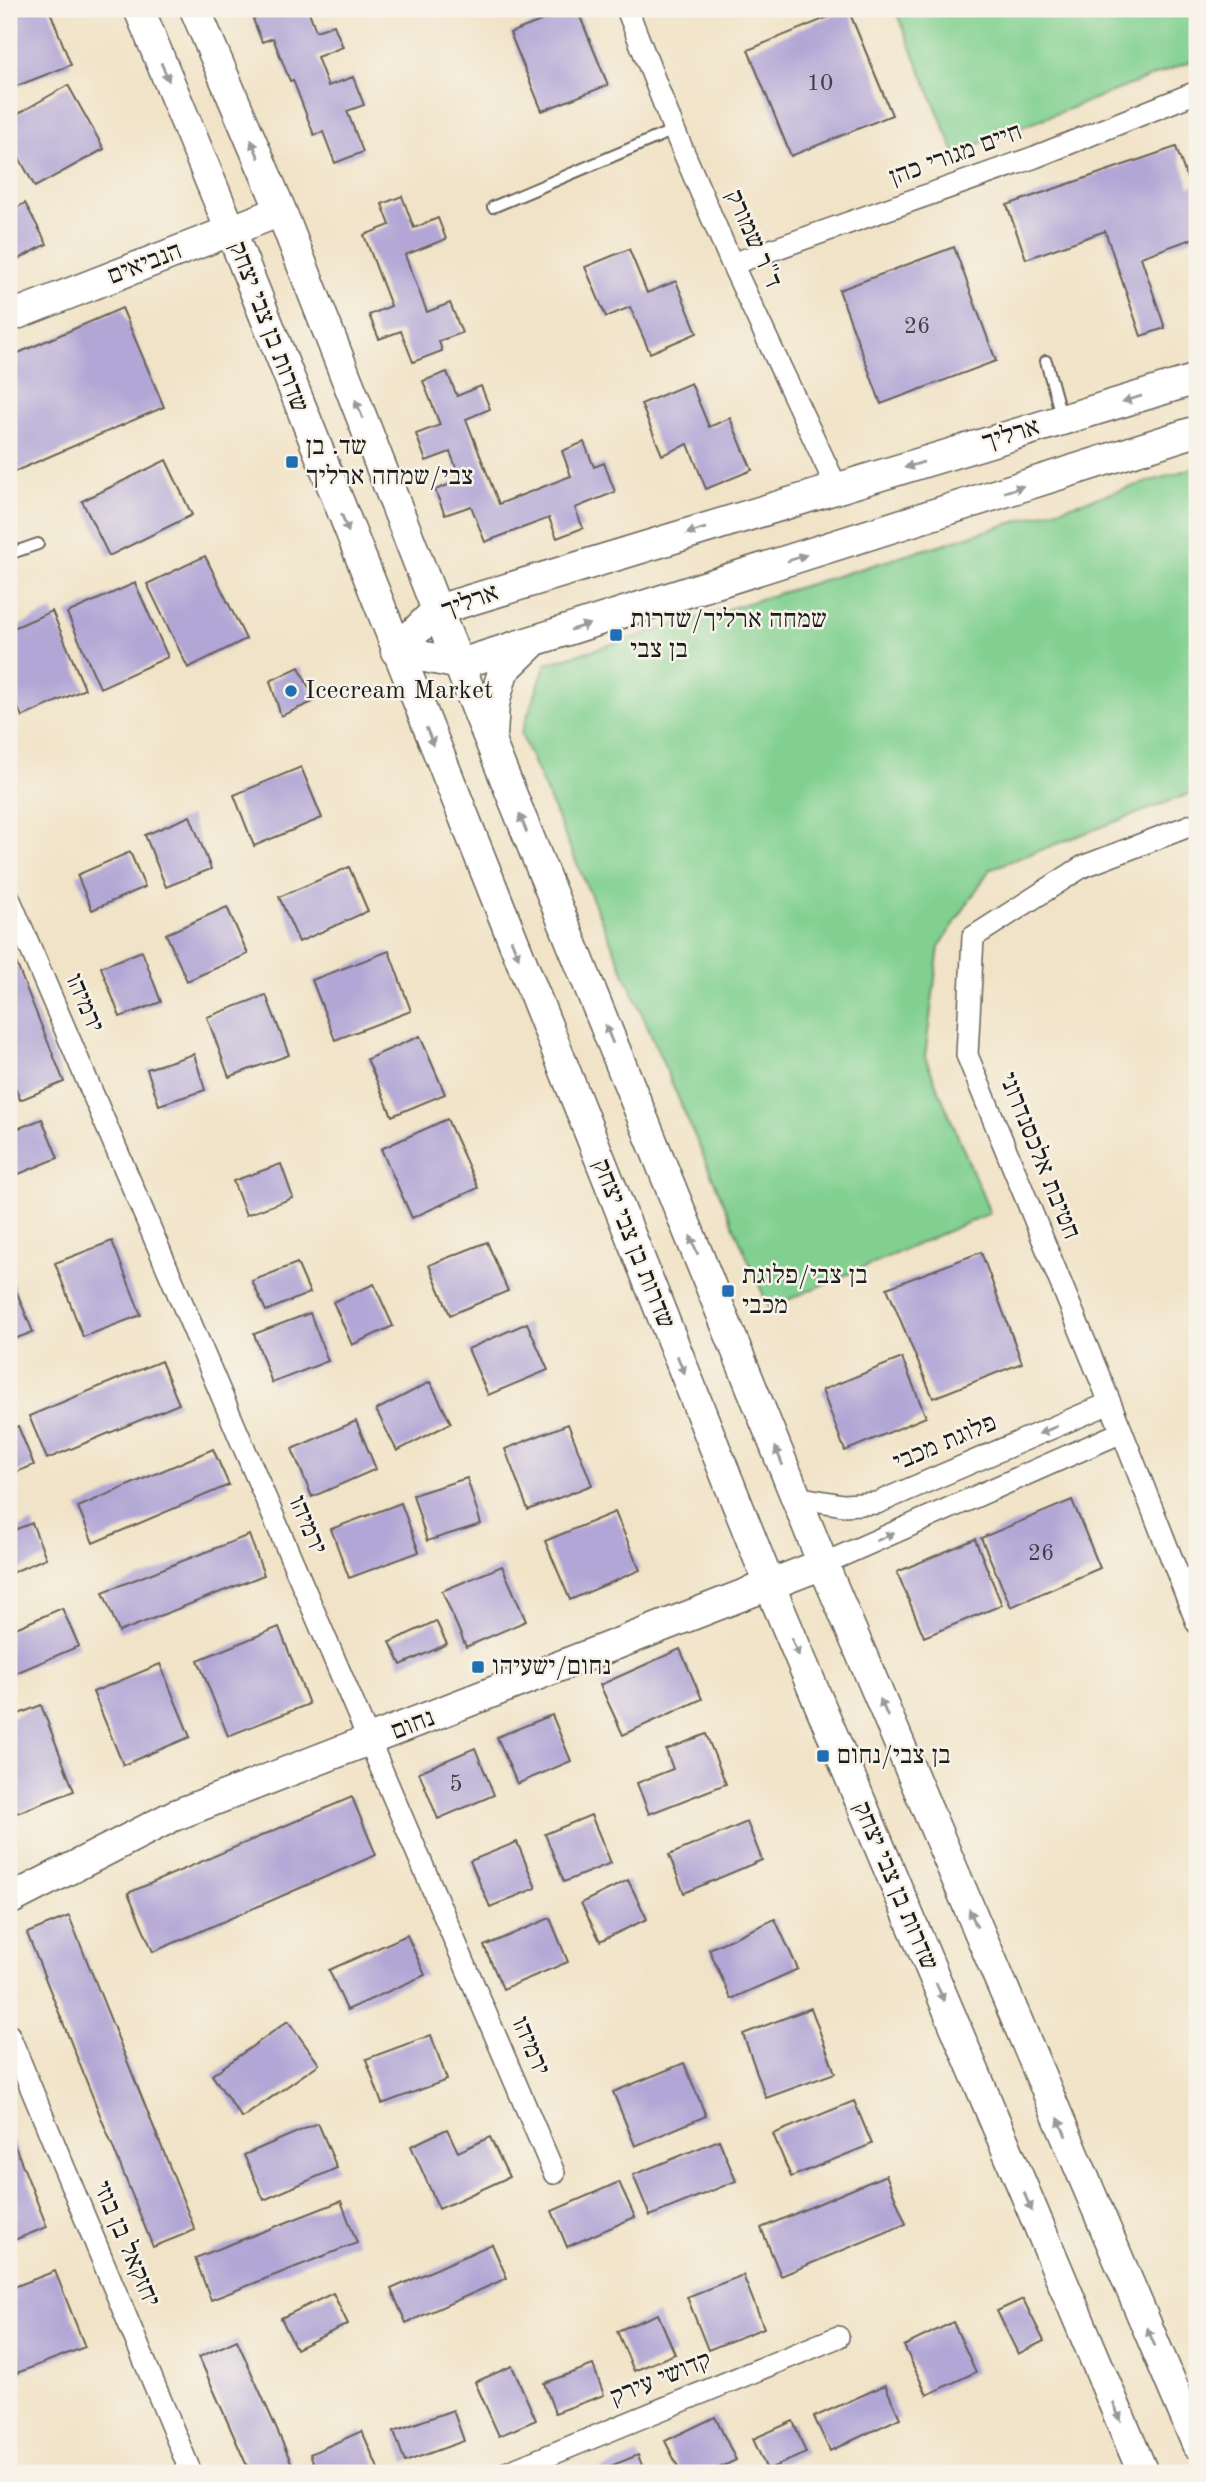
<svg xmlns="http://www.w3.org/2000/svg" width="1206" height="2482" viewBox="0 0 1206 2482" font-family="'Old Standard TT','Frank Ruhl Libre',serif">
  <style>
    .green { fill: #81d090; stroke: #4e7656; stroke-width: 2 }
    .building { fill: #b1a6d5 }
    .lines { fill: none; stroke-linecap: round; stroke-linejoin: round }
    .lane-casing { stroke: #676258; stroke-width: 14 }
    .street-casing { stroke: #676258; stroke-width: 24 }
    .secondary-casing { stroke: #676258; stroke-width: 33 }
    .lane { stroke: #fff; stroke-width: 10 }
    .street { stroke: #fff; stroke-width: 21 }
    .secondary { stroke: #fff; stroke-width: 30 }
    .oneway { fill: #999 }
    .poi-dot { fill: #1f6fb2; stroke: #f7f3e8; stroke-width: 2.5 }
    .labels { text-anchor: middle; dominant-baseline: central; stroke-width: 5; stroke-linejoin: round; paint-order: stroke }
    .number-label { font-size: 23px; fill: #413e4a }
    .street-label { font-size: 26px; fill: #1c1c1c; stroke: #f7f3e8 }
    .poi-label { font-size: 26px; fill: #1c1c1c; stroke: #f7f3e8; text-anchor: start }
  </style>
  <rect width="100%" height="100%" fill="#f7f3e8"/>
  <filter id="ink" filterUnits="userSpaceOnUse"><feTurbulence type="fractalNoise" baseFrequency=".0143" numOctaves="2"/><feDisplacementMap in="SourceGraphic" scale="14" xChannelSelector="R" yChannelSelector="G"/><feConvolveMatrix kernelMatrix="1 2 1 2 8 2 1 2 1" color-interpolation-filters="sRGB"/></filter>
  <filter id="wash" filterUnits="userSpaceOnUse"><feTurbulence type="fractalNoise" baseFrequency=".00686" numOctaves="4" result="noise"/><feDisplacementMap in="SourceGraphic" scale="28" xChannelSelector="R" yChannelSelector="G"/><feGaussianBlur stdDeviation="1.57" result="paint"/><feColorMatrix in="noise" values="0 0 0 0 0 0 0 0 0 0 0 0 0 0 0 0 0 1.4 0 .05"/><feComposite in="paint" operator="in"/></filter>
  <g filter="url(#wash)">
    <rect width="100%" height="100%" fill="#f1e3c7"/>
    <!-- green -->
    <path class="green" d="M895,9H1197V59L955,153Z
      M1197,467V791L990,869L939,947L925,1057L990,1213L769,1308L521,734L546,664Z"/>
    <g id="blocks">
      <!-- building -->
      <path class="building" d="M9,9H49L71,65L9,89Z
        M280,9H308L316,31L334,25L343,47L317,57L328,86L353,77L364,105L347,111L363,152L335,163L323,132L314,135L293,80L290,81L273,38L262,42L253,19Z
        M571,9H577L608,85L542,111L510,33Z
        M848,9L892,115L791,156L748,50Z
        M68,85L104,149L35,187L9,139V119Z
        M1176,147L1190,187L1197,185V237L1141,257L1165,328L1141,336L1105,231L1026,259L1007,205Z
        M402,196L414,228L438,218L446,239L405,255L427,312L450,303L462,333L439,341L442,351L413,362L401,331L379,339L369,315L391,306L364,235L390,225L382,204Z
        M25,203L47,244L9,264V212Z
        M954,247L996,361L881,404L839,290Z
        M629,249L647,293L676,281L697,333L650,353L630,307L606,317L585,267Z
        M122,308L164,407L9,474V357Z
        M447,372L457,396L481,386L490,409L466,419L499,504L571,476L562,451L584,442L594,467L604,463L615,492L575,508L583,528L557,538L549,518L485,542L471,506L445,515L435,490L461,480L450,452L426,461L416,434L440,425L423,381Z
        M691,383L709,427L730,418L752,470L706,489L688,444L662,455L641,404Z
        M166,460L192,515L109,556L82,501Z
        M205,556L246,639L188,668L147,584Z
        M135,583L168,657L100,688L67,613Z
        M52,611L85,689L22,717L9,685V630Z
        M299,667L315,701L281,716L270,681Z
        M301,767L322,818L254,846L234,795Z
        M190,816L211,869L166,887L145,835Z
        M130,852L145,887L92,910L77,875Z
        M349,867L368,911L299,942L279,897Z
        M227,907L248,954L187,981L166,934Z
        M9,945L64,1082L20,1100L9,1072Z
        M142,951L161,1002L120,1017L101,967Z
        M389,951L411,1011L335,1040L312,980Z
        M266,995L289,1055L229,1077L207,1017Z
        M420,1036L445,1094L392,1116L367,1059Z
        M194,1054L205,1090L159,1105L147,1069Z
        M42,1119L58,1158L9,1178V1132Z
        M447,1119L478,1188L412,1218L381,1149Z
        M281,1164L293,1198L246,1215L233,1181Z
        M112,1241L141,1315L83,1337L55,1263Z
        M487,1242L508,1291L450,1315L429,1265Z
        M981,1252L1022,1363L933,1398L887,1288Z
        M297,1263L310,1293L266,1311L252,1281Z
        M13,1283L33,1332L9,1341V1285Z
        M374,1284L393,1326L352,1345L333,1302Z
        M310,1313L328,1361L272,1383L254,1334Z
        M527,1323L548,1370L488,1395L468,1349Z
        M902,1358L926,1417L845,1451L822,1390Z
        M161,1361L179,1404L47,1459L29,1416Z
        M430,1382L451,1423L397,1451L376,1410Z
        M356,1421L376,1469L312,1497L292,1449Z
        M568,1424L592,1485L528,1510L505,1449Z
        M18,1426L34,1465L9,1475V1430Z
        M213,1449L229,1485L93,1543L78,1507Z
        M467,1478L481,1524L427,1541L413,1495Z
        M1072,1500L1100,1568L1011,1607L981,1538Z
        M401,1503L419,1552L349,1578L331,1529Z
        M615,1512L640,1570L570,1600L545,1541Z
        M32,1523L46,1558L9,1574V1532Z
        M249,1535L264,1575L119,1632L103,1592Z
        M975,1539L1002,1605L924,1637L897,1572Z
        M502,1566L526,1621L466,1647L442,1591Z
        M62,1608L79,1646L9,1676V1631Z
        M436,1621L447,1644L401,1665L390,1642Z
        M279,1627L309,1704L228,1736L198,1660Z
        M680,1649L702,1699L623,1735L600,1685Z
        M160,1664L190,1737L123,1765L93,1692Z
        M41,1705L74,1791L9,1816V1718Z
        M552,1715L571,1761L517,1784L497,1737Z
        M706,1734L726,1784L649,1814L637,1783L673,1769L666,1750Z
        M475,1748L494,1795L438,1819L419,1772Z
        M352,1797L376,1855L153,1952L128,1893Z
        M591,1815L611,1863L564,1882L545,1834Z
        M747,1822L762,1860L684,1893L669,1855Z
        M517,1842L536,1888L490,1907L470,1861Z
        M628,1880L647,1919L600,1941L581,1903Z
        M69,1916L195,2230L153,2247L27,1933Z
        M550,1918L568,1962L503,1989L484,1946Z
        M775,1919L798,1969L731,1999L709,1949Z
        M407,1935L425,1975L347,2010L329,1970Z
        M811,2008L835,2073L766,2098L743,2034Z
        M288,2021L319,2064L242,2118L212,2075Z
        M431,2035L447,2080L382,2104L366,2059Z
        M684,2063L706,2116L635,2146L613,2092Z
        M854,2101L872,2144L791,2177L773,2134Z
        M318,2123L337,2168L264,2200L244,2155Z
        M447,2129L458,2152L490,2137L509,2177L439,2209L411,2146Z
        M9,2131L47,2227L9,2242Z
        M719,2140L736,2181L650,2216L633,2175Z
        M886,2175L906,2224L781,2276L761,2228Z
        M619,2182L635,2217L567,2247L552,2211Z
        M341,2201L357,2243L211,2300L195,2258Z
        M492,2244L507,2278L406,2323L391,2289Z
        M55,2271L85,2347L17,2373L9,2352V2289Z
        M743,2275L764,2328L708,2350L687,2297Z
        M333,2293L348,2324L296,2349L281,2318Z
        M1023,2299L1044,2341L1018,2354L997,2311Z
        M658,2314L675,2354L634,2371L617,2331Z
        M953,2322L976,2372L927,2395L904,2346Z
        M237,2340L296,2473H250L199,2357Z
        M593,2365L604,2395L555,2413L544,2383Z
        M512,2366L536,2420L499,2436L475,2382Z
        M885,2385L900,2418L830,2451L814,2417Z
        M453,2410L464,2441L405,2462L394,2431Z
        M715,2417L736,2460L709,2473H681L665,2441Z
        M793,2421L806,2453L767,2470L753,2439Z
        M362,2431L380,2473H318L310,2454Z
        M638,2455L645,2473H593Z"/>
    </g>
  </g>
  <g filter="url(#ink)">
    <use href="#blocks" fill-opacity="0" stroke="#676258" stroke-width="2"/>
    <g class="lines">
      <defs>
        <path id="lane" d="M493,207L674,130
          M1046,361L1062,419
          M9,554L38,544"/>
        <path id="street" d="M627,9L674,130L732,264L837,488
          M732,264L1035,157L1197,92
          M1197,823L1082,867L973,937L967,1055L1122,1432L1197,1623
          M9,898L554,2173
          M796,1497L843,1505L877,1503L1110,1403
          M823,1564L1122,1432
          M9,2035L191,2473
          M506,2473L838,2337"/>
        <path id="secondary" d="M139,9L231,231L769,1584L1143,2473
          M195,9L281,211L437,610L823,1564L1197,2444
          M9,317L281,211
          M396,651L437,610L1197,379
          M396,651L460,664L1197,431
          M492,735L494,704L503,671L531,644
          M9,1900L173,1816L823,1564"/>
      </defs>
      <!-- lane casing -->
      <use href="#lane" class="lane-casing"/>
      <!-- street casing -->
      <use href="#street" class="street-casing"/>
      <!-- secondary casing -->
      <use href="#secondary" class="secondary-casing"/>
      <!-- lane -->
      <use href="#lane" class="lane"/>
      <!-- street -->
      <use href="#street" class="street"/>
      <!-- secondary -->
      <use href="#secondary" class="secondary"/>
    </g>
    <!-- one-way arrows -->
    <defs><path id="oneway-solid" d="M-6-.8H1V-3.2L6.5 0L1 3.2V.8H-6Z" transform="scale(1.75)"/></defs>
    <g class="oneway">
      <use href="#oneway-solid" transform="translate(165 72) rotate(67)"/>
      <use href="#oneway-solid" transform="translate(255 149) rotate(-113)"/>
      <use href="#oneway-solid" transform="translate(1132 399) rotate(163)"/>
      <use href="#oneway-solid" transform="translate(359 409) rotate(-111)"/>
      <use href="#oneway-solid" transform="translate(914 465) rotate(163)"/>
      <use href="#oneway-solid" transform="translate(1014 489) rotate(-18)"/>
      <use href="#oneway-solid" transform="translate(345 523) rotate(69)"/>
      <use href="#oneway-solid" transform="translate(696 531) rotate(163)"/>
      <use href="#oneway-solid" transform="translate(797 558) rotate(-18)"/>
      <use href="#oneway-solid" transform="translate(580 627) rotate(-18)"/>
      <use href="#oneway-solid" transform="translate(430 737) rotate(68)"/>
      <use href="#oneway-solid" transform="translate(523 823) rotate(-112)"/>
      <use href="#oneway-solid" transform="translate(515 949) rotate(68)"/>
      <use href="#oneway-solid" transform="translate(609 1034) rotate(-112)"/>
      <use href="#oneway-solid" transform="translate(694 1245) rotate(-112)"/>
      <use href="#oneway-solid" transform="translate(681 1365) rotate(68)"/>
      <use href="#oneway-solid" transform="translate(1048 1430) rotate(157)"/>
      <use href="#oneway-solid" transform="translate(779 1456) rotate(-112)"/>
      <use href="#oneway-solid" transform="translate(885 1537) rotate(-24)"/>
      <use href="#oneway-solid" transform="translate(795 1647) rotate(67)"/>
      <use href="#oneway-solid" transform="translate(884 1708) rotate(-113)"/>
      <use href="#oneway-solid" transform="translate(973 1918) rotate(-113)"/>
      <use href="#oneway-solid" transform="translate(940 1992) rotate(67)"/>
      <use href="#oneway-solid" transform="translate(1062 2127) rotate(-113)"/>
      <use href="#oneway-solid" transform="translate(1028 2202) rotate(67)"/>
      <use href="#oneway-solid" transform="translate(1151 2337) rotate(-113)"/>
      <use href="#oneway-solid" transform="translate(1117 2412) rotate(67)"/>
    </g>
  </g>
  <!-- markers -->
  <g class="poi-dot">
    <rect x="285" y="455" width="14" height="14" rx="3.5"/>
    <rect x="609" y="628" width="14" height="14" rx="3.5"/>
    <circle cx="291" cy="691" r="7"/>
    <rect x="721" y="1284" width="14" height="14" rx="3.5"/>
    <rect x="471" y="1660" width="14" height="14" rx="3.5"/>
    <rect x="816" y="1749" width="14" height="14" rx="3.5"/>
  </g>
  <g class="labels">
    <!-- number labels -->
    <g class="number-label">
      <text x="820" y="83">10</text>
      <text x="917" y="326">26</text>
      <text x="1041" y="1553">26</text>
      <text x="456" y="1784">5</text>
    </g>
    <!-- street labels -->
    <g class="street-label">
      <text transform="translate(956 155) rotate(-20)">חיים מגורי כהן</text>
      <text transform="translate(753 239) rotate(66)">ד"ר שמורק</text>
      <text transform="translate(145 264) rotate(-21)">הנביאים</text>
      <text transform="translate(268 327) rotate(69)">שדרות בן צבי יצחק</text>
      <text transform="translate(1011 435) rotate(-17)">ארליך</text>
      <text transform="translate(470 602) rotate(-20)">ארליך</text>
      <text transform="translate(84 1003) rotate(67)">ירמיהו</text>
      <text transform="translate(1039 1156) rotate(68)">חטיבת אלכסנדרוני</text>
      <text transform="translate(633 1244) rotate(68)">שדרות בן צבי יצחק</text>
      <text transform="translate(945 1443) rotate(-23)">פלוגת מכבי</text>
      <text transform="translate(307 1525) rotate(67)">ירמיהו</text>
      <text transform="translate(413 1725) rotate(-21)">נחום</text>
      <text transform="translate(895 1886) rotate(67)">שדרות בן צבי יצחק</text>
      <text transform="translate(530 2046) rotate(67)">ירמיהו</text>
      <text transform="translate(126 2244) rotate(67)">יחזקאל בן בוזי</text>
      <text transform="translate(661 2379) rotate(-22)">קדושי עירק</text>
    </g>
    <!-- poi labels -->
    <g class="poi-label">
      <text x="306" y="447">שד. בן<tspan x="306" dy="30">צבי/שמחה ארליך</tspan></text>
      <text x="630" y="620">שמחה ארליך/שדרות<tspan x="630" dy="30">בן צבי</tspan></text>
      <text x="305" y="691">Icecream Market</text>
      <text x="742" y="1276">בן צבי/פלוגת<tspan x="742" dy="30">מכבי</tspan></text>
      <text x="492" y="1667">נחום/ישעיהו</text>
      <text x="837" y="1756">בן צבי/נחום</text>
    </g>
  </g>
  <!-- margin -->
  <rect width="1206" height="2482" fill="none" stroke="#f7f3e8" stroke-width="35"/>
</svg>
